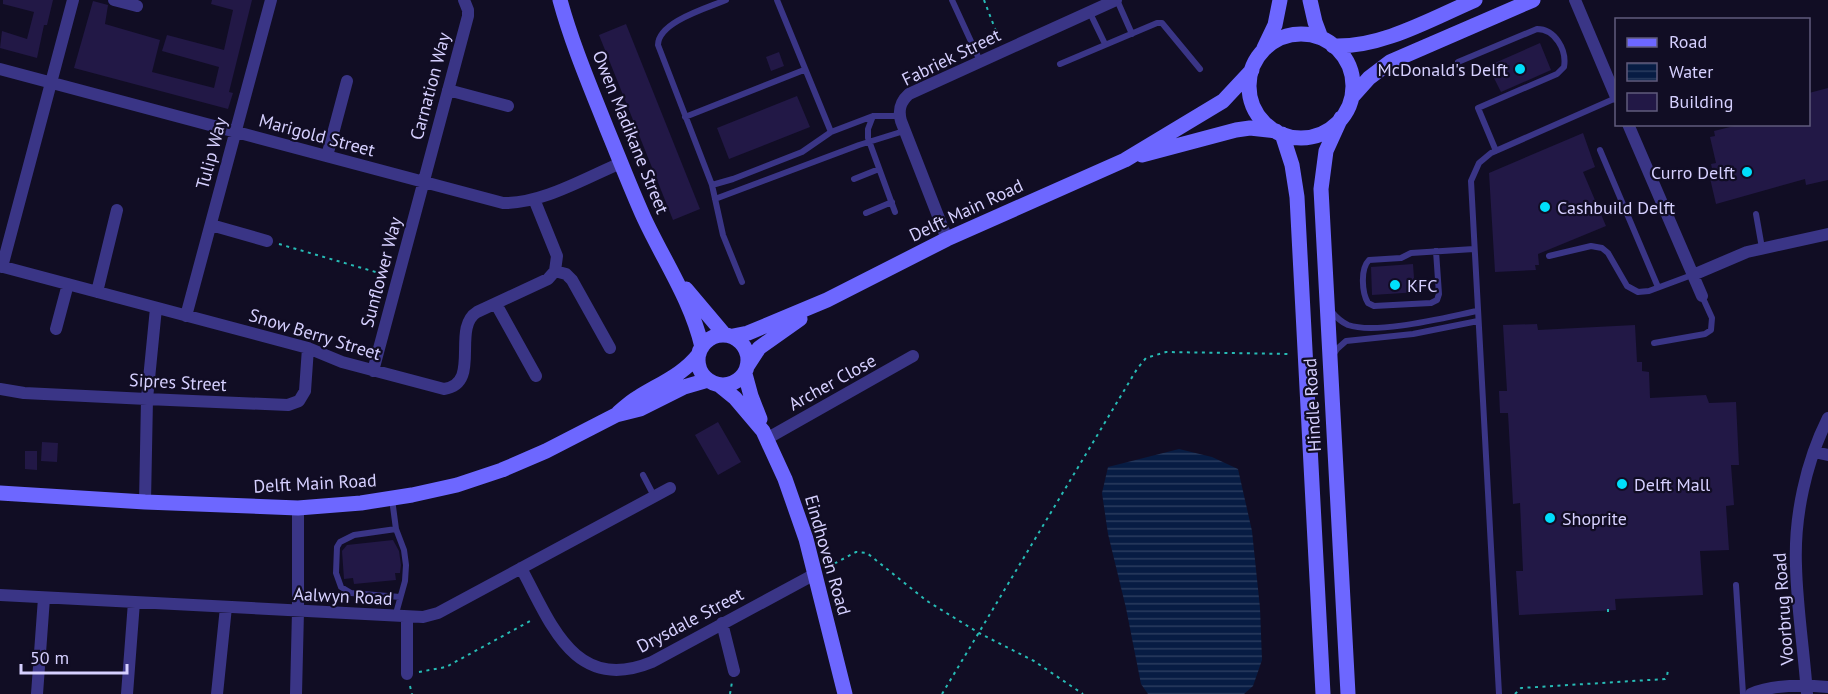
<svg xmlns="http://www.w3.org/2000/svg" width="1828" height="694" viewBox="0 0 1828 694" font-family="'PT Sans',sans-serif">
  <style>
    .water { fill: url(#water-rules) }
    .building { fill: #221846 }
    .lines { fill: none; stroke-linecap: round; stroke-linejoin: round }
    .path { stroke: #27bbb5; stroke-width: 2; stroke-dasharray: 3 4.5; stroke-linecap: butt }
    .lane { stroke: #3a3586; stroke-width: 6 }
    .street { stroke: #3a3586; stroke-width: 12 }
    .secondary { stroke: #6d67ff; stroke-width: 15 }
    .poi-dot { fill: #00defb; stroke: #110d24; stroke-width: 2 }
    .labels { text-anchor: middle; dominant-baseline: central; stroke-width: 4.5; stroke-linejoin: round; paint-order: stroke }
    .street-label { font-size: 18px; fill: #d6d0ff; stroke: #110d24 }
    .poi-label { font-size: 18px; fill: #d6d0ff; stroke: #110d24; text-anchor: start }
  </style>
  <defs>
    <pattern id="water-rules" width="6" height="5" patternUnits="userSpaceOnUse" patternTransform="scale(1.5)"><rect width="6" height="5" fill="#071c43"/><path d="M0 2.5h6" fill="none" stroke="#2a3c5f"/></pattern>
  </defs>
  <rect width="100%" height="100%" fill="#110d24"/>
  <!-- water -->
  <path class="water" d="M1179,449L1212,457L1238,469L1252,531L1260,608L1262,660L1253,686L1244,694H1148L1141,684L1126,608L1108,534L1102,493L1108,467Z"/>
  <!-- building -->
  <path class="building" d="M3,0H53L47,25H44L37,58L0,48L2,31L27,39L34,12L3,4Z
    M212,0H252L229,92L233,93L228,109L74,68L93,1L108,5L105,24L160,40L152,72L214,88L219,67L162,51L167,35L224,50L233,10L211,4Z
    M626,24L700,209L673,220L599,35Z
    M1540,43L1551,70L1501,92L1488,66Z
    M779,52L784,66L771,71L766,57Z
    M1828,88V180L1806,185L1805,179L1716,204L1709,174L1713,173L1711,164L1716,163L1710,137L1715,136L1714,131L1742,124H1809V93Z
    M797,96L810,127L729,159L717,128Z
    M1583,133L1595,167L1583,172L1606,226L1538,254L1539,265H1535L1536,270L1495,272L1489,173Z
    M1413,264L1414,278H1418L1419,292L1372,295L1371,267Z
    M1537,324L1538,330L1635,325L1637,362H1642V371L1649,372L1650,398L1706,395L1709,403L1736,402L1739,465H1731L1734,505L1726,506L1729,550L1700,551L1703,595L1615,599L1616,610L1519,615L1516,571H1523L1520,503L1513,504L1508,413H1500L1499,391H1507L1503,325Z
    M718,422L741,462L718,475L695,435Z
    M42,442L58,443L57,462L41,461Z
    M25,451H37V470L25,469Z
    M393,540L399,551L401,565L400,573H395L396,580L354,584L353,578L344,579L342,551L347,545Z"/>
  <g class="lines">
    <!-- path -->
    <path class="path" d="M984,0L999,39
      M279,244L386,275
      M828,567L856,552L867,553L927,601L979,633L1034,661L1083,694
      M1608,609V615
      M419,672L446,667L532,620
      M410,686L412,694
      M730,694L732,682
      M942,694L1137,369L1146,358L1166,352L1291,354
      M1515,694L1521,688L1665,679L1667,676L1668,670"/>
    <!-- lane -->
    <path class="lane" d="M726,0C707,8 658,22 658,45L712,185L723,235L742,282
      M777,0L831,132
      M952,0L980,61
      M1117,0L1132,34
      M1090,13L1105,44
      M1458,62L1537,29C1555,29 1567,50 1564,67L1557,74L1478,108L1496,151
      M1060,64L1157,23H1162L1200,69
      M873,116L868,129V138L895,212
      M685,117L804,70
      M1600,150L1658,287
      M854,179L879,169
      M712,185L733,179L802,152L831,132L873,116H899
      M715,199L859,145L904,131
      M866,213L892,202
      M1756,214L1762,248
      M1436,251L1439,294L1437,300L1431,303L1374,306L1368,303C1362,293 1360,269 1369,260L1401,258L1411,253L1474,249
      M1549,256L1591,246L1602,248L1608,253L1627,286L1638,292L1649,291L1692,275
      M1331,311C1336,317 1341,322 1348,325C1377,335 1447,317 1477,311
      M1654,343L1705,334L1711,330L1712,318L1702,296
      M1333,355L1337,349L1346,341L1413,334L1478,321
      M643,475L654,496
      M392,499L396,529L404,550L406,565L405,581L395,617
      M396,529L354,535L340,542L337,547L336,573L341,587L351,593L400,597
      M1736,585L1743,694
      M1499,694L1471,181L1479,163L1491,153L1616,98"/>
    <!-- street -->
    <path class="street" d="M114,0L137,6
      M1575,0L1616,97
      M0,69L503,203C542,204 585,178 621,163
      M448,90L508,106
      M1628,124L1702,296
      M327,156L347,81
      M211,225L267,241
      M947,239L901,121C898,110 900,102 909,94L1116,0
      M0,266L308,348L342,362L444,389C482,384 451,328 477,312L548,279L555,271L557,256L534,199
      M2,267L73,0
      M555,271L566,274L572,280L610,348
      M1693,275L1747,252L1828,234
      M97,292L117,210
      M496,304L536,376
      M186,316L271,0
      M56,329L68,284
      M373,371L468,16V10L464,0
      M0,389L24,393L147,399L288,405L299,401L305,391L308,348
      M768,438L913,356
      M1814,452L1828,455
      M145,502L147,399L156,308
      M521,568C551,623 574,694 652,662L815,574
      M0,595L423,617L438,613L670,488
      M407,618V674
      M722,623L734,671
      M37,694L44,598
      M127,694L134,602
      M217,694L226,607
      M296,694L298,611V508
      M1751,694C1773,684 1804,685 1828,687
      M1807,694C1804,651 1797,608 1796,566C1794,516 1806,462 1828,418"/>
    <!-- secondary -->
    <path class="secondary" d="M560,0C572,44 590,86 607,129C619,158 631,189 644,218C664,261 691,300 702,347
      M1310,0L1315,22L1321,38
      M1249 86a52 52 0 1 1 104 0a52 52 0 1 1-104 0Z
      M1333,46C1381,48 1431,19 1475,0
      M1264,48L1275,25L1280,0
      M1352,97L1369,78L1390,62L1533,0
      M1341,118L1326,151L1321,189L1348,694
      M1282,134L1292,165L1297,197L1323,694
      M1142,155L1236,130L1250,128L1276,131
      M686,289L724,334
      M698 360a25 25 0 1 1 50 0a25 25 0 1 1-50 0Z
      M733,336L748,333L827,300L947,239L1125,160L1223,101L1252,70
      M748,365L759,348L800,319
      M745,374L751,396L760,419
      M719,385L735,398L763,431L785,479L806,539L845,694
      M618,413C624,408 630,402 637,398C659,384 683,375 699,354
      M0,493L145,502L298,508L361,503L412,495L457,485L502,470L546,451L616,415L640,409L684,387L708,380"/>
  </g>
  <!-- markers -->
  <g class="poi-dot">
    <circle cx="1520" cy="69" r="6"/>
    <circle cx="1747" cy="172" r="6"/>
    <circle cx="1545" cy="207" r="6"/>
    <circle cx="1395" cy="285" r="6"/>
    <circle cx="1622" cy="484" r="6"/>
    <circle cx="1550" cy="518" r="6"/>
  </g>
  <g class="labels">
    <!-- street labels -->
    <g class="street-label">
      <text transform="translate(951 57) rotate(-26)">Fabriek Street</text>
      <text transform="translate(430 86) rotate(-75)">Carnation Way</text>
      <text transform="translate(631 132) rotate(68)">Owen Madikane Street</text>
      <text transform="translate(317 135) rotate(15)">Marigold Street</text>
      <text transform="translate(211 153) rotate(-75)">Tulip Way</text>
      <text transform="translate(966 210) rotate(-25)">Delft Main Road</text>
      <text transform="translate(381 272) rotate(-75)">Sunflower Way</text>
      <text transform="translate(315 334) rotate(17)">Snow Berry Street</text>
      <text transform="translate(178 382) rotate(3)">Sipres Street</text>
      <text transform="translate(832 382) rotate(-29)">Archer Close</text>
      <text transform="translate(1312 405) rotate(-93)">Hindle Road</text>
      <text transform="translate(315 483) rotate(-3)">Delft Main Road</text>
      <text transform="translate(828 555) rotate(74)">Eindhoven Road</text>
      <text transform="translate(343 596) rotate(3)">Aalwyn Road</text>
      <text transform="translate(1783 609) rotate(-94)">Voorbrug Road</text>
      <text transform="translate(690 620) rotate(-28)">Drysdale Street</text>
    </g>
    <!-- poi labels -->
    <g class="poi-label">
      <text x="1508" y="69" text-anchor="end">McDonald's Delft</text>
      <text x="1735" y="172" text-anchor="end">Curro Delft</text>
      <text x="1557" y="207">Cashbuild Delft</text>
      <text x="1407" y="285">KFC</text>
      <text x="1634" y="484">Delft Mall</text>
      <text x="1562" y="518">Shoprite</text>
    </g>
  </g>
  <!-- legend -->
  <rect x="1615" y="18" width="195" height="108" fill="#110d24" stroke="#605b7c" stroke-width="1.5"/>
  <rect x="1627" y="38" width="30" height="9" fill="#6d67ff" stroke="#605b7c" stroke-width="1.5"/>
  <text x="1669" y="48" font-size="18" fill="#d6d0ff">Road</text>
  <rect x="1627" y="63" width="30" height="18" fill="url(#water-rules)" stroke="#605b7c" stroke-width="1.5"/>
  <text x="1669" y="78" font-size="18" fill="#d6d0ff">Water</text>
  <rect x="1627" y="93" width="30" height="18" fill="#221846" stroke="#605b7c" stroke-width="1.5"/>
  <text x="1669" y="108" font-size="18" fill="#d6d0ff">Building</text>
  <!-- scale -->
  <path d="M21 664v9h106v-9" fill="none" stroke="#d6d0ff" stroke-width="3"/>
  <text x="30" y="664" font-size="18" fill="#d6d0ff" stroke="#110d24" stroke-width="4.5" paint-order="stroke">50 m</text>
</svg>
